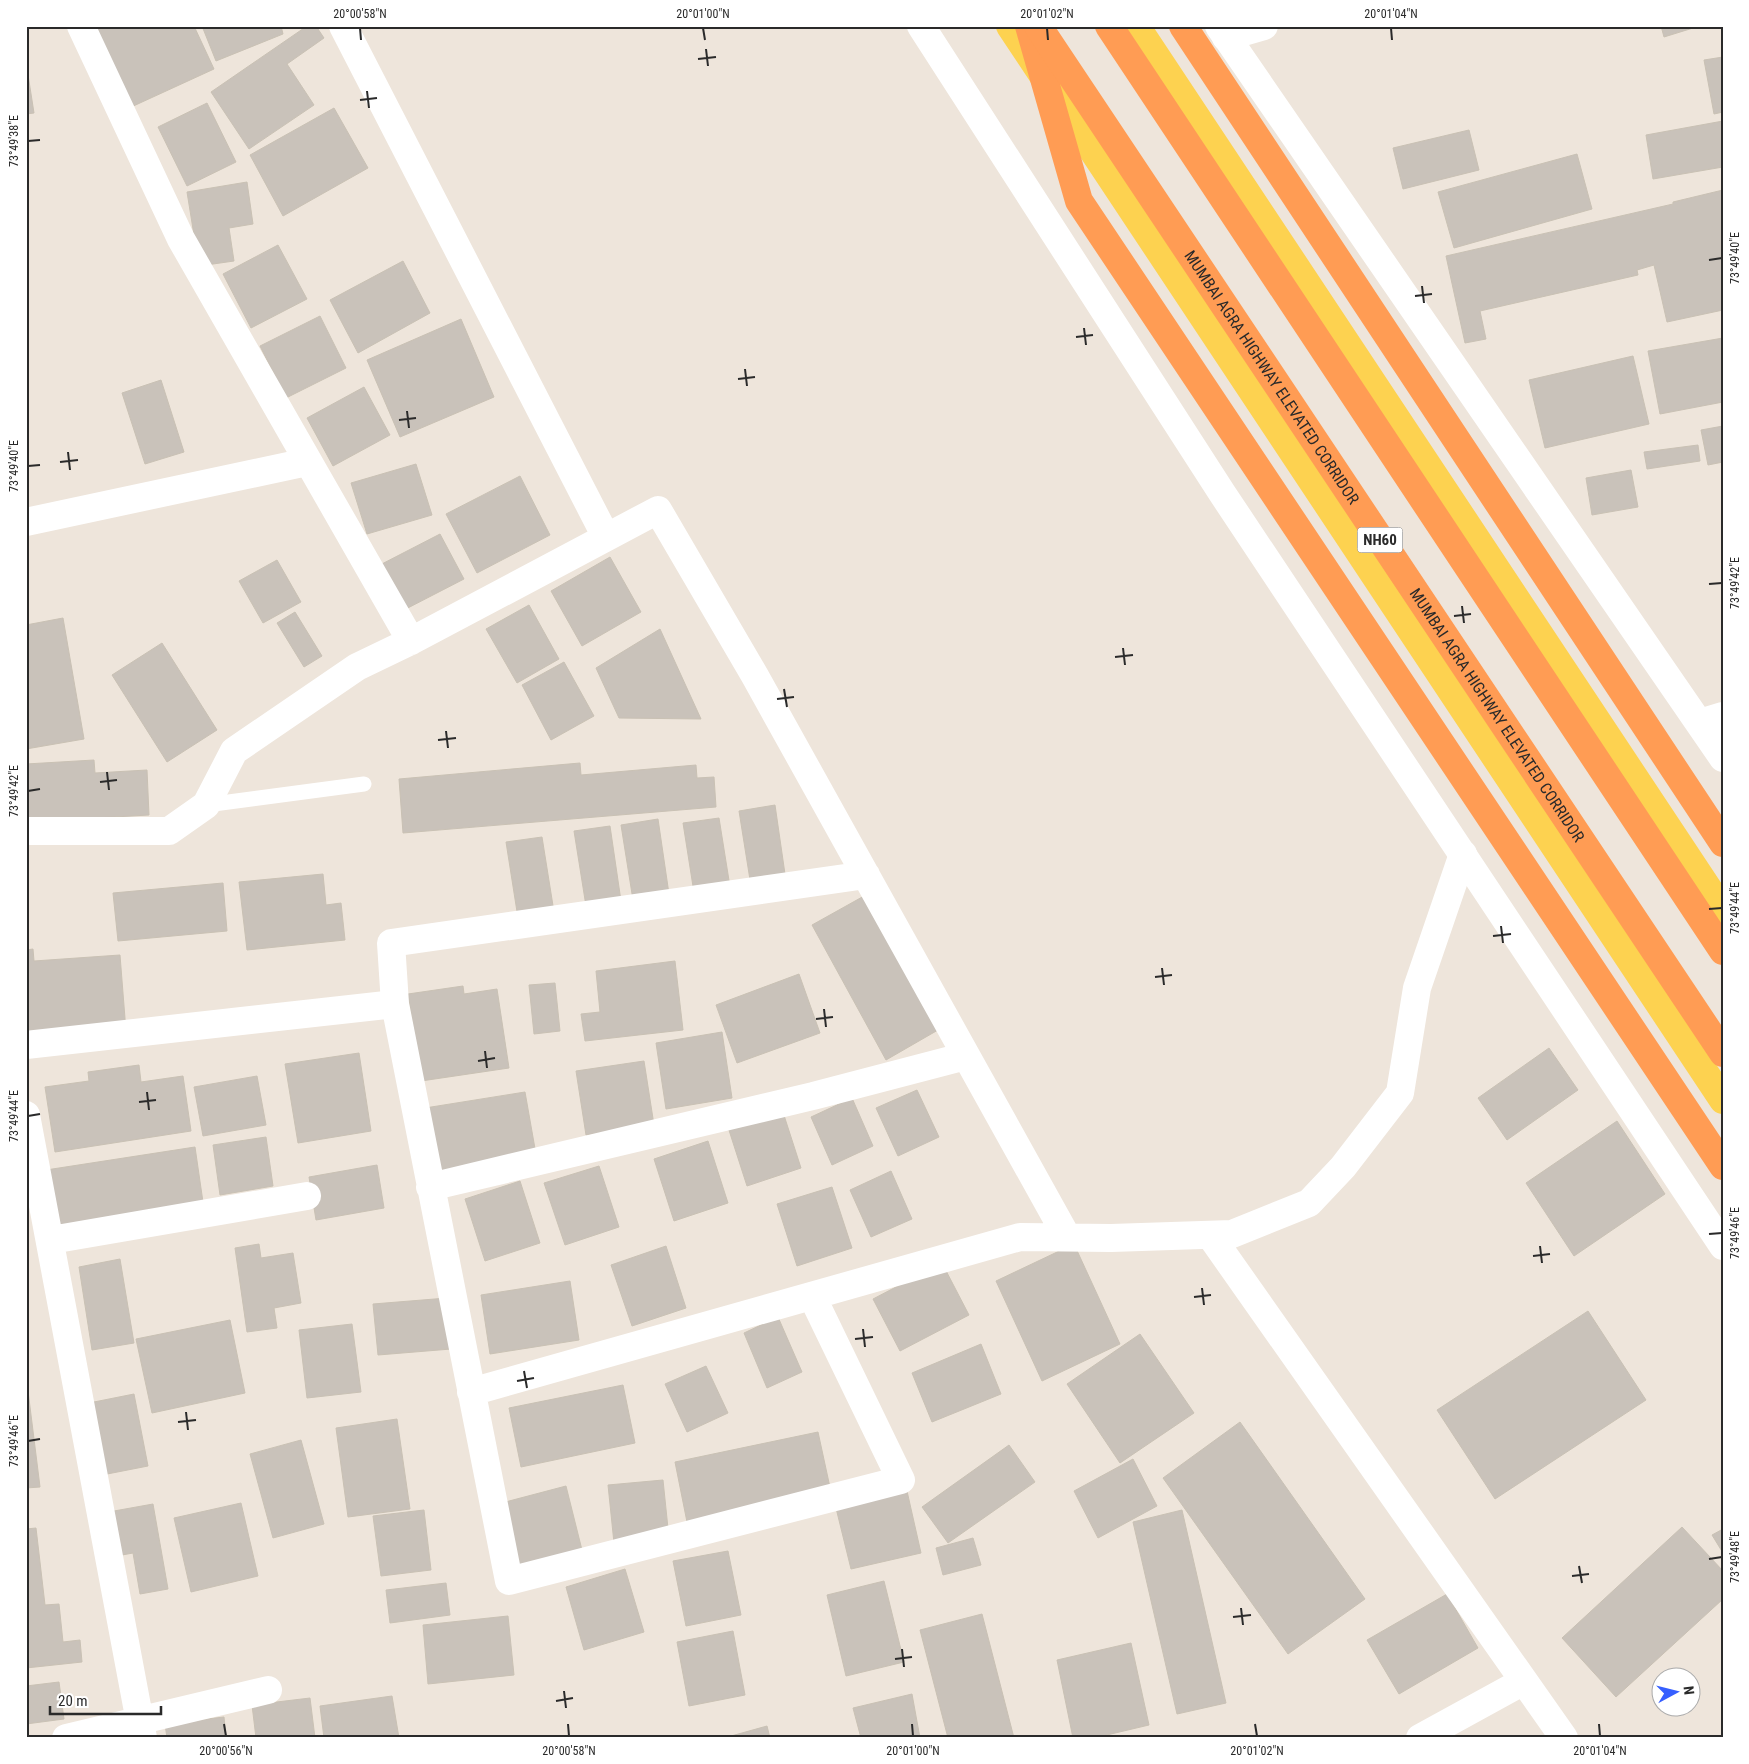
<svg xmlns="http://www.w3.org/2000/svg" width="1749" height="1764" viewBox="0 0 1749 1764" font-family="'Roboto Condensed',sans-serif">
  <style>
    .building { fill: #c9c2ba; stroke: #c9c1b4 }
    .lines { fill: none; stroke-linecap: round; stroke-linejoin: round }
    .service { stroke: #fff; stroke-width: 15 }
    .minor { stroke: #fff; stroke-width: 28 }
    .tertiary { stroke: #fff; stroke-width: 28 }
    .primary { stroke: #fdd250; stroke-width: 28 }
    .motorway { stroke: #ff9c54; stroke-width: 28 }
    .ticks { fill: none; stroke: #2a2a2a; stroke-width: 2 }
    .labels { text-anchor: middle; dominant-baseline: central; stroke-width: 4; stroke-linejoin: round; paint-order: stroke }
    .shield { fill: #fff; stroke: #6a6a6a; stroke-width: 1 }
    .shield-label { font-size: 15px; font-weight: bold; fill: #2a2a2a }
    .street-label { font-size: 16px; fill: #2a2a2a; stroke: #fff }
    .neatline { fill: none; stroke: #2a2a2a; stroke-width: 2 }
    .ticks-label { font-size: 12px; text-anchor: middle; fill: #2a2a2a }
  </style>
  <rect width="100%" height="100%" fill="#eee5db"/>
  <!-- building -->
  <path class="building" d="M93,26H194L214,69L129,108Z
    M202,26H281L283,34L216,61Z
    M307,26H316L324,38L287,64L314,105L249,149L211,92Z
    M1661,26H1693V28L1664,37Z
    M1723,57V112L1714,114L1704,60Z
    M26,62L34,113L26,114Z
    M207,103L236,162L187,186L158,127Z
    M334,108L368,168L283,216L250,155Z
    M1723,121V167L1653,179L1646,135Z
    M1469,130L1479,170L1403,189L1393,148Z
    M1577,154L1592,209L1454,248L1438,192Z
    M247,182L253,224L229,228L234,261L199,266L187,192Z
    M1723,190V310L1667,322L1654,265L1637,270L1638,275L1480,311L1486,339L1465,343L1446,256L1673,204V202Z
    M278,245L307,299L251,328L223,274Z
    M403,261L430,313L358,353L330,300Z
    M320,316L346,368L286,398L260,346Z
    M461,319L494,397L400,437L367,360Z
    M1723,338V402L1660,414L1648,351Z
    M1633,356L1649,424L1545,448L1529,380Z
    M161,380L184,452L145,464L122,393Z
    M364,387L390,435L333,466L307,418Z
    M1723,426V462L1708,465L1701,430Z
    M1698,445L1700,461L1647,469L1644,452Z
    M416,464L432,515L367,534L351,483Z
    M1631,470L1638,507L1592,515L1586,478Z
    M520,476L550,535L477,573L446,514Z
    M440,534L464,579L400,612L376,567Z
    M610,557L641,612L582,646L551,591Z
    M277,560L301,602L263,623L239,581Z
    M529,605L559,659L517,683L486,629Z
    M295,612L322,656L304,667L277,623Z
    M63,618L84,739L26,749V625Z
    M660,629L701,719L619,718L596,668Z
    M162,643L217,730L167,762L112,675Z
    M564,662L594,716L551,740L522,685Z
    M94,760L95,773L147,770L149,815L26,822V764Z
    M580,763L581,775L696,765L697,778L714,777L716,807L403,833L399,779Z
    M775,805L786,881L751,886L739,811Z
    M719,818L731,893L695,899L683,823Z
    M658,819L669,894L633,900L621,825Z
    M610,826L621,901L586,906L574,831Z
    M542,837L554,912L518,918L506,842Z
    M323,874L326,905L341,903L345,940L247,950L239,882Z
    M223,883L227,931L118,941L113,893Z
    M864,896L938,1030L886,1060L812,925Z
    M33,949L34,961L120,955L126,1031L26,1039V950Z
    M675,961L683,1030L585,1041L581,1014L600,1012L596,971Z
    M799,974L820,1033L737,1063L716,1005Z
    M555,983L560,1031L534,1034L529,985Z
    M463,986L464,994L497,989L509,1068L421,1081L408,994Z
    M722,1032L732,1098L666,1109L656,1043Z
    M1549,1048L1578,1090L1507,1140L1478,1098Z
    M359,1053L371,1131L298,1143L285,1064Z
    M644,1061L654,1125L586,1135L576,1071Z
    M139,1065L141,1082L183,1076L191,1131L55,1152L45,1087L89,1081L88,1072Z
    M257,1076L266,1125L203,1136L194,1087Z
    M917,1090L939,1137L898,1156L876,1108Z
    M525,1092L537,1160L436,1177L425,1108Z
    M852,1098L873,1146L832,1165L811,1117Z
    M781,1106L801,1168L747,1186L727,1124Z
    M1617,1121L1665,1194L1574,1256L1526,1183Z
    M266,1137L273,1186L220,1195L213,1145Z
    M708,1141L728,1203L674,1221L654,1159Z
    M195,1147L204,1209L56,1232L46,1170Z
    M377,1165L384,1208L316,1220L309,1177Z
    M599,1166L619,1227L565,1245L544,1183Z
    M891,1171L912,1219L871,1237L850,1190Z
    M520,1181L540,1243L485,1261L465,1199Z
    M832,1187L852,1248L797,1266L777,1204Z
    M259,1244L261,1258L293,1253L301,1303L274,1308L277,1328L247,1332L235,1248Z
    M1074,1244L1120,1344L1042,1381L996,1281Z
    M666,1246L686,1308L632,1326L611,1265Z
    M120,1259L134,1343L92,1350L79,1267Z
    M942,1263L969,1315L900,1351L873,1299Z
    M570,1281L579,1340L490,1354L481,1295Z
    M447,1298L451,1349L378,1355L373,1304Z
    M1588,1311L1646,1400L1495,1499L1437,1410Z
    M778,1317L802,1372L767,1388L744,1333Z
    M230,1320L245,1393L152,1413L136,1339Z
    M352,1324L361,1392L307,1398L299,1330Z
    M1140,1334L1194,1413L1120,1463L1067,1384Z
    M981,1344L1001,1394L932,1422L912,1373Z
    M706,1366L728,1413L687,1432L665,1384Z
    M26,1375L40,1487L26,1488Z
    M623,1385L635,1443L521,1467L509,1408Z
    M134,1394L148,1466L97,1476L84,1404Z
    M397,1419L410,1509L348,1517L336,1428Z
    M1240,1422L1365,1599L1288,1654L1163,1478Z
    M818,1432L831,1492L687,1522L675,1462Z
    M301,1440L324,1524L273,1538L250,1454Z
    M1009,1445L1035,1482L948,1543L922,1507Z
    M1133,1459L1157,1506L1098,1538L1074,1491Z
    M663,1480L669,1538L614,1543L608,1485Z
    M566,1486L584,1558L512,1576L494,1505Z
    M907,1491L921,1553L851,1569L836,1508Z
    M241,1503L258,1576L191,1592L174,1518Z
    M153,1504L168,1589L140,1594L133,1553L111,1557L103,1513Z
    M424,1510L431,1570L381,1576L373,1516Z
    M1182,1510L1226,1703L1177,1714L1133,1522Z
    M1682,1527L1723,1571V1599L1616,1697L1562,1638Z
    M36,1528L45,1605L59,1604L63,1642L80,1640L82,1662L26,1668V1529Z
    M1723,1529V1553L1712,1535Z
    M973,1538L981,1565L943,1575L936,1548Z
    M728,1551L741,1615L686,1626L673,1561Z
    M625,1569L644,1632L584,1650L566,1587Z
    M884,1581L904,1662L846,1676L827,1595Z
    M446,1583L450,1615L390,1623L386,1590Z
    M1447,1594L1478,1648L1399,1694L1367,1640Z
    M982,1614L1014,1738H948L920,1630Z
    M508,1616L514,1675L428,1684L423,1625Z
    M733,1631L745,1695L689,1706L677,1642Z
    M1131,1643L1149,1725L1094,1738H1073L1057,1660Z
    M59,1682L64,1719L26,1724V1686Z
    M912,1694L920,1738H861L853,1708Z
    M392,1696L399,1738H324L320,1706Z
    M310,1698L315,1738H256L252,1705Z
    M224,1717L226,1738H167L165,1724Z
    M767,1726L770,1738H724Z"/>
  <g class="lines">
    <!-- service -->
    <path class="service" d="M206,805L364,784"/>
    <!-- minor -->
    <path class="minor" d="M81,26L181,239L411,641
      M343,26L606,537
      M1226,37L1264,26
      M26,522L307,462
      M1700,723L1723,716
      M26,831H169L206,805L234,751L357,667L411,641L658,510L755,676L1067,1237
      M26,1045L395,1004
      M26,1115L143,1738
      M430,1187L813,1096L966,1056
      M1210,1235L1564,1738
      M51,1240L307,1196
      M812,1296L901,1480L509,1581L395,1004L391,943L866,875
      M471,1392L1020,1237L1111,1238L1232,1234L1309,1203L1343,1167L1400,1093L1417,988L1463,854
      M66,1738L268,1690
      M1420,1738L1524,1681"/>
    <!-- tertiary -->
    <path class="tertiary" d="M921,26L1222,493L1723,1246
      M1219,26L1723,758"/>
    <!-- primary -->
    <path class="primary" d="M1010,26L1723,1100
      M1136,26L1723,911"/>
    <!-- motorway -->
    <g class="motorway">
      <path d="M1029,26L1079,201L1723,1166"/>
      <path id="s1" d="M1038,26L1723,1053"/>
      <path d="M1109,26L1723,951"/>
      <path d="M1183,26L1723,843"/>
    </g>
  </g>
  <!-- ticks -->
  <path class="ticks" d="M360,28L361,40M703,28L705,40M1047,28L1048,40M1391,28L1392,40M706,49L708,66M698,59L716,57M367,91L369,108M360,100L377,98M28,141L40,140M1709,260L1722,258M1422,286L1424,303M1415,296L1432,294M1084,328L1086,345M1076,337L1093,335M745,369L747,386M738,379L755,377M407,411L409,428M399,420L416,418M68,452L70,470M60,462L78,460M28,466L40,465M1709,584L1722,583M1462,606L1464,623M1454,616L1471,614M1123,648L1125,665M1115,657L1133,655M784,689L787,707M777,699L794,697M446,731L448,748M438,740L456,738M107,772L109,790M100,782L117,780M28,791L40,789M1709,909L1722,908M1501,926L1503,943M1493,936L1511,934M1162,968L1164,985M1155,977L1172,975M824,1009L826,1027M816,1019L833,1017M485,1051L487,1068M478,1061L495,1058M147,1092L149,1110M139,1102L156,1100M28,1116L40,1114M1709,1234L1722,1233M1540,1246L1542,1263M1533,1256L1550,1254M1202,1288L1204,1305M1194,1297L1211,1295M863,1329L865,1347M855,1339L873,1337M524,1371L527,1388M517,1381L534,1378M186,1412L188,1430M178,1422L196,1420M28,1441L40,1439M1709,1559L1722,1557M1579,1566L1582,1583M1572,1576L1589,1574M1241,1608L1243,1625M1233,1617L1251,1615M902,1649L904,1667M895,1659L912,1657M564,1691L566,1708M556,1701L573,1698M224,1724L226,1736M568,1724L569,1736M912,1724L913,1736M1255,1724L1257,1736M1599,1724L1600,1736"/>
  <g class="labels">
    <!-- shield labels -->
    <rect class="shield" x="1357.5" y="527.5" width="45" height="25" rx="4"/>
    <g class="shield-label">
      <text x="1380" y="540">NH60</text>
    </g>
    <!-- street labels -->
    <g class="street-label">
      <text stroke="none"><textPath href="#s1" startOffset="422">MUMBAI AGRA HIGHWAY ELEVATED CORRIDOR</textPath></text>
      <text stroke="none"><textPath href="#s1" startOffset="828">MUMBAI AGRA HIGHWAY ELEVATED CORRIDOR</textPath></text>
    </g>
  </g>
  <!-- border -->
  <rect width="1749" height="1764" fill="none" stroke="#ffffff" stroke-width="55"/>
  <!-- north arrow -->
  <g transform="translate(1676 1692) rotate(83)"><circle r="24" fill="#ffffff" stroke="#aaaaaa"/>
  <path d="M0-4L9 19L0 12L-9 19Z" fill="#365fff"/>
  <text y="-8" font-size="14" font-weight="bold" text-anchor="middle" fill="#2a2a2a">N</text>
  </g>
  <!-- scale -->
  <path d="M50 1706v8h111v-8" fill="none" stroke="#2a2a2a" stroke-width="2.5"/>
  <text x="58" y="1706" font-size="15" fill="#2a2a2a" stroke="#ffffff" stroke-width="4" paint-order="stroke">20 m</text>
  <rect x="28" y="28" width="1694" height="1708" class="neatline"/>
  <g class="ticks-label">
    <text x="360" y="18">20°00'58"N</text>
    <text x="703" y="18">20°01'00"N</text>
    <text x="1047" y="18">20°01'02"N</text>
    <text x="1391" y="18">20°01'04"N</text>
    <text transform="translate(14 141) rotate(-90)" y="4">73°49'38"E</text>
    <text transform="translate(1735 258) rotate(-90)" y="4">73°49'40"E</text>
    <text transform="translate(14 466) rotate(-90)" y="4">73°49'40"E</text>
    <text transform="translate(1735 583) rotate(-90)" y="4">73°49'42"E</text>
    <text transform="translate(14 791) rotate(-90)" y="4">73°49'42"E</text>
    <text transform="translate(1735 908) rotate(-90)" y="4">73°49'44"E</text>
    <text transform="translate(14 1116) rotate(-90)" y="4">73°49'44"E</text>
    <text transform="translate(1735 1233) rotate(-90)" y="4">73°49'46"E</text>
    <text transform="translate(14 1441) rotate(-90)" y="4">73°49'46"E</text>
    <text transform="translate(1735 1557) rotate(-90)" y="4">73°49'48"E</text>
    <text x="226" y="1755">20°00'56"N</text>
    <text x="569" y="1755">20°00'58"N</text>
    <text x="913" y="1755">20°01'00"N</text>
    <text x="1257" y="1755">20°01'02"N</text>
    <text x="1600" y="1755">20°01'04"N</text>
  </g>
</svg>
